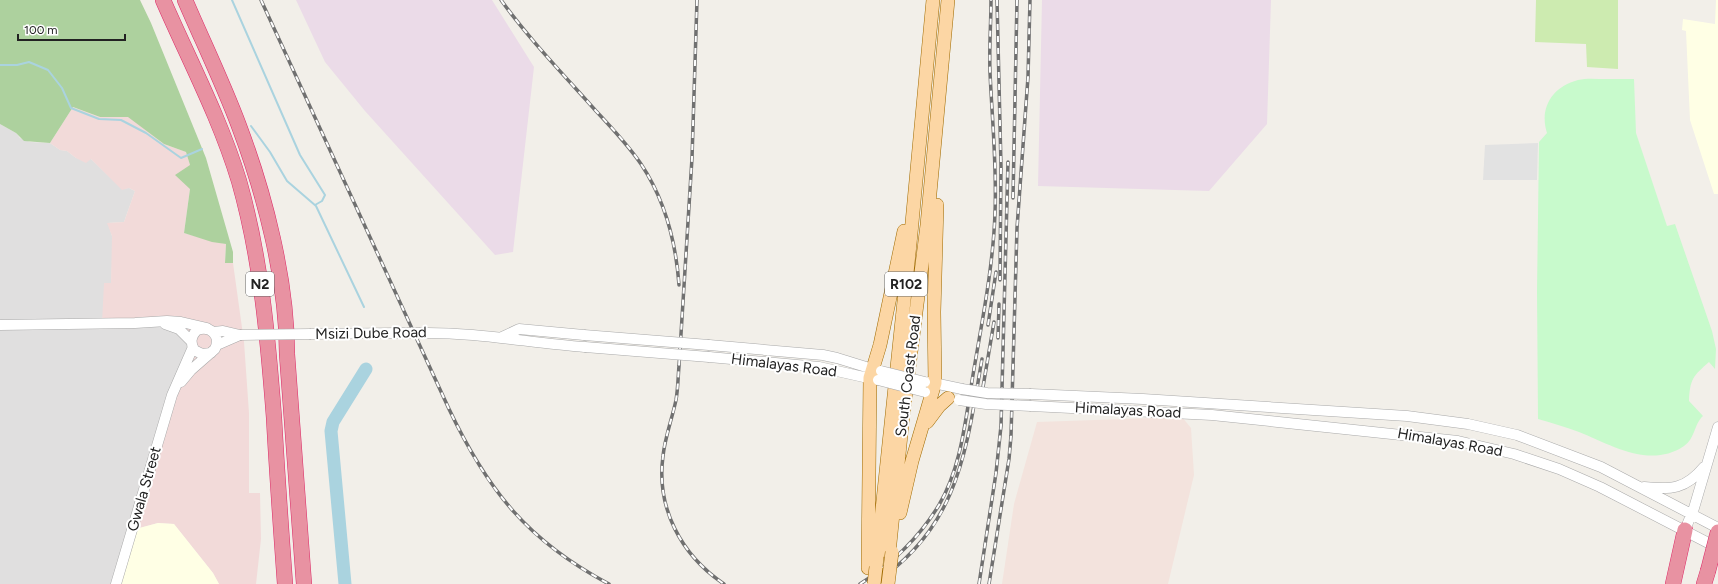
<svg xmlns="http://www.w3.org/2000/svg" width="1718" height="584" viewBox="0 0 1718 584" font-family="Figtree,sans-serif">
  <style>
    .residential { fill: #e0dfdf }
    .commercial { fill: #f2dad9 }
    .industrial { fill: #ebdbe8 }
    .education { fill: #ffffe5 }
    .military { fill: #f3e3dd }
    .grass { fill: #cdebb0 }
    .forest { fill: #add19e }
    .park { fill: #c8facc }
    .parking { fill: #e2e2e2 }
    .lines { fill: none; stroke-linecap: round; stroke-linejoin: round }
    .stream { stroke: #aad3df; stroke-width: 2 }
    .river { stroke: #aad3df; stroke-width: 13 }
    .minor-casing { stroke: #a9a9a9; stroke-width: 11 }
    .major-casing { stroke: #a06b00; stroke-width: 14 }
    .highway-casing { stroke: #dc2a67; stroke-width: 16 }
    .minor { stroke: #fff; stroke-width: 10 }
    .major { stroke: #fcd6a4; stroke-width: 13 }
    .highway { stroke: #e892a2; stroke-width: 15 }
    .rail-casing { stroke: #707070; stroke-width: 3.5 }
    .rail { stroke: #fff; stroke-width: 2; stroke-dasharray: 6; stroke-linecap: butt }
    .minor-bridge-casing { stroke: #a9a9a9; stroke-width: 11; stroke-linecap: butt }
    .major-bridge-casing { stroke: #a06b00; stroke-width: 14; stroke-linecap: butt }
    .highway-bridge-casing { stroke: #dc2a67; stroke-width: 16; stroke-linecap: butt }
    .minor-bridge { stroke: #fff; stroke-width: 10 }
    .major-bridge { stroke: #fcd6a4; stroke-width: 13 }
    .highway-bridge { stroke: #e892a2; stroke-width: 15 }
    .labels { text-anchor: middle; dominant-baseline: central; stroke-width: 4; stroke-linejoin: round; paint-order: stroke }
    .shield { fill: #fff; stroke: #646464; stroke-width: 1 }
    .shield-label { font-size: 14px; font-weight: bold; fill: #222 }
    .street-label { font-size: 15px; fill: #222; stroke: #fff }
  </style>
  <rect width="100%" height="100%" fill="#f2efe9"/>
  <!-- residential -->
  <path class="residential" d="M0,124L16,133L20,138L30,142L50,143L60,150L67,151L76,158L91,159L122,189L129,188L135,191L124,222L108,223L112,236V264L111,284L104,283L192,341L117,584H0Z"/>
  <!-- commercial -->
  <path class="commercial" d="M73,107L100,117L128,116L164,144L186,152L190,165V189L184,233L212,241L226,244L225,262L233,263L244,342L249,413V493H260L261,539L256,584H219L213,573L174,524L158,523L132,530L159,437L194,347L175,327L102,323L104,283H111L112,236L107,223L124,222L135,191L129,188L122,190L91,159L86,163L76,158L67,151L60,150L50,143Z"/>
  <!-- industrial -->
  <path class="industrial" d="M296,0H492L534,67L513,252L495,255L365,111L325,62Z
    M1042,0H1271L1267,124L1209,191L1038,186Z"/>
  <!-- education -->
  <path class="education" d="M1716,0H1718V194H1714L1690,120L1686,31L1682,30L1683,19L1715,24Z
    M158,523L174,524L213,573L219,584H117L132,530Z"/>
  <!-- military -->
  <path class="military" d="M1182,417L1191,428L1194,475L1168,584H1002L1014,504L1037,422Z"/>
  <!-- grass -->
  <path class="grass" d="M1536,0H1618V69L1587,67L1586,44L1535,42Z"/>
  <!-- forest -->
  <path class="forest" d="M0,0H140L151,23L206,158L233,252V263H225L226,244L212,242L184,233L190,189L175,175L190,165L186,152L164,144L128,117H100L73,107L50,143L24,141L16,133L0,124Z"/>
  <!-- park -->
  <path class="park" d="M1606,79H1634L1636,133L1667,226L1675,224L1712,331L1716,349L1715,369L1709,362C1693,376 1690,379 1689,401L1703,416C1694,424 1695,439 1684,446C1650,469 1611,445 1579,432C1566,427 1552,423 1538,419L1537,292L1539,142L1547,133C1539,108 1552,87 1578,80C1586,78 1597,79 1606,79Z"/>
  <!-- parking -->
  <path class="parking" d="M1538,143L1537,180H1483L1485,145Z"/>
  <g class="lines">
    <!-- stream -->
    <path class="stream" d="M232,0L300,155L325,195L322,201L315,205
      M0,65H17L29,62L48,70L62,88L71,108L99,119L121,120L146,133L181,158L202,149
      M251,126L270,152L287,181L316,206L364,307"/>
    <!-- river -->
    <path class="river" d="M345,584L331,431L333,422L366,369"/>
    <defs>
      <path id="minor" d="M165,324L179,329L191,341
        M0,325L135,323L167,321L181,322L207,328
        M214,332L223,331L240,335
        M421,333C476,332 530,343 585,347
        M311,334L399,333
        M502,337L519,329L584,335
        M217,345L240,335
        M709,345L823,355L837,358L879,371
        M709,357L819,367L877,380
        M181,382L191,370L215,349C221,336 211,325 197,330C191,336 190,342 194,350L202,354L211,353
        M929,382L962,389
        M1031,394L1143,399L1407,416L1468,424L1517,435L1601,467L1718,528
        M1031,406L1212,415L1458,441L1514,454L1559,469L1600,487L1718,548
        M1644,487C1671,490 1686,489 1704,467
        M1685,530L1694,508L1718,427
        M116,584L172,395L193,347"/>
      <path id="major" d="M927,422L939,406L948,398
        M900,513L912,461L935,383L934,312L937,205
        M889,553L903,415L927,225L948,0
        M876,567L910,244L933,0
        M868,568L870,378L880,345L904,231"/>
      <path id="highway" d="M163,0C189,60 220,118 239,181C261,258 268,339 274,418C277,473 281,529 285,584
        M185,0C203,42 223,83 239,126C265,195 287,280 287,354L304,584
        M1673,584L1685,530
        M1704,584L1708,571"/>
    </defs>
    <!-- minor casing -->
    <use href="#minor" class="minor-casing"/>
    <!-- major casing -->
    <use href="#major" class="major-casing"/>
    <!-- highway casing -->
    <use href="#highway" class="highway-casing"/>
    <!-- minor -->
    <use href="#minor" class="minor"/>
    <!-- major -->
    <use href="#major" class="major"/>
    <!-- highway -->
    <use href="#highway" class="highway"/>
    <defs>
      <path id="rail" d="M261,0L449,409C488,491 528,541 609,584
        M501,0C529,39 564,75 596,111C612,128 628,145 641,164C665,200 676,243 679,285
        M697,0L692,158L679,366C678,377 678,389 676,400C672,419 665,437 663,456C656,508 681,555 724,584
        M997,0L1001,166L1000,280
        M1013,198L1017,0
        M988,325L996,272
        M998,338L999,304
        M983,387L994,322
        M860,584C893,563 919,538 939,505C961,467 965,423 972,381C981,326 993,270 995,213C997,166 992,119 990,72C989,48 991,24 991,0
        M873,584C959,528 966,451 982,359
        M979,584L996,473L1001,426L1008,162
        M989,584L1009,459L1011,436L1017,228L1028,77L1030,0"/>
    </defs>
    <!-- rail casing -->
    <use href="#rail" class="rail-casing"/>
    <!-- rail -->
    <use href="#rail" class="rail"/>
    <defs>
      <path id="minor-bridge" d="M399,333H421
        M240,335L311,334
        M584,335L709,345
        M585,347L709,357
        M881,371L925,382
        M878,380L925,392
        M962,389L987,393L1031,394
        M959,400L986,404L1031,406"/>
      <path id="major-bridge" d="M874,584L876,567
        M888,584L892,552"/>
      <path id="highway-bridge" d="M1708,571L1718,532"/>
    </defs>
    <!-- minor-bridge casing -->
    <use href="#minor-bridge" class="minor-bridge-casing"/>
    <!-- major-bridge casing -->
    <use href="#major-bridge" class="major-bridge-casing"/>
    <!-- highway-bridge casing -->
    <use href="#highway-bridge" class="highway-bridge-casing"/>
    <!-- minor-bridge -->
    <use href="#minor-bridge" class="minor-bridge"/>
    <!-- major-bridge -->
    <use href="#major-bridge" class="major-bridge"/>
    <!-- highway-bridge -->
    <use href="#highway-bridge" class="highway-bridge"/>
  </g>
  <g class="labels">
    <!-- shield labels -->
    <g class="shield">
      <rect x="246" y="272" width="28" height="24" rx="3"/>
      <rect x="885" y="272" width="42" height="24" rx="3"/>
    </g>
    <g class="shield-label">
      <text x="260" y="284">N2</text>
      <text x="906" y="284">R102</text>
    </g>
    <!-- street labels -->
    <g class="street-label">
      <text transform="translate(371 333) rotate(-1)">Msizi Dube Road</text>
      <text transform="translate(784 365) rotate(7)">Himalayas Road</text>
      <text transform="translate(908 376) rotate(-83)">South Coast Road</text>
      <text transform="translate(1128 410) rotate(3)">Himalayas Road</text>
      <text transform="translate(1450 442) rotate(10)">Himalayas Road</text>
      <text transform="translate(144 489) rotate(-74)">Gwala Street</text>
    </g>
  </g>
  <!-- scale -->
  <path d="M18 34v6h107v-6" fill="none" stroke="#222222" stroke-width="2"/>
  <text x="24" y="34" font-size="12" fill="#222222" stroke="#ffffff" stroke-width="3" paint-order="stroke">100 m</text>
</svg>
